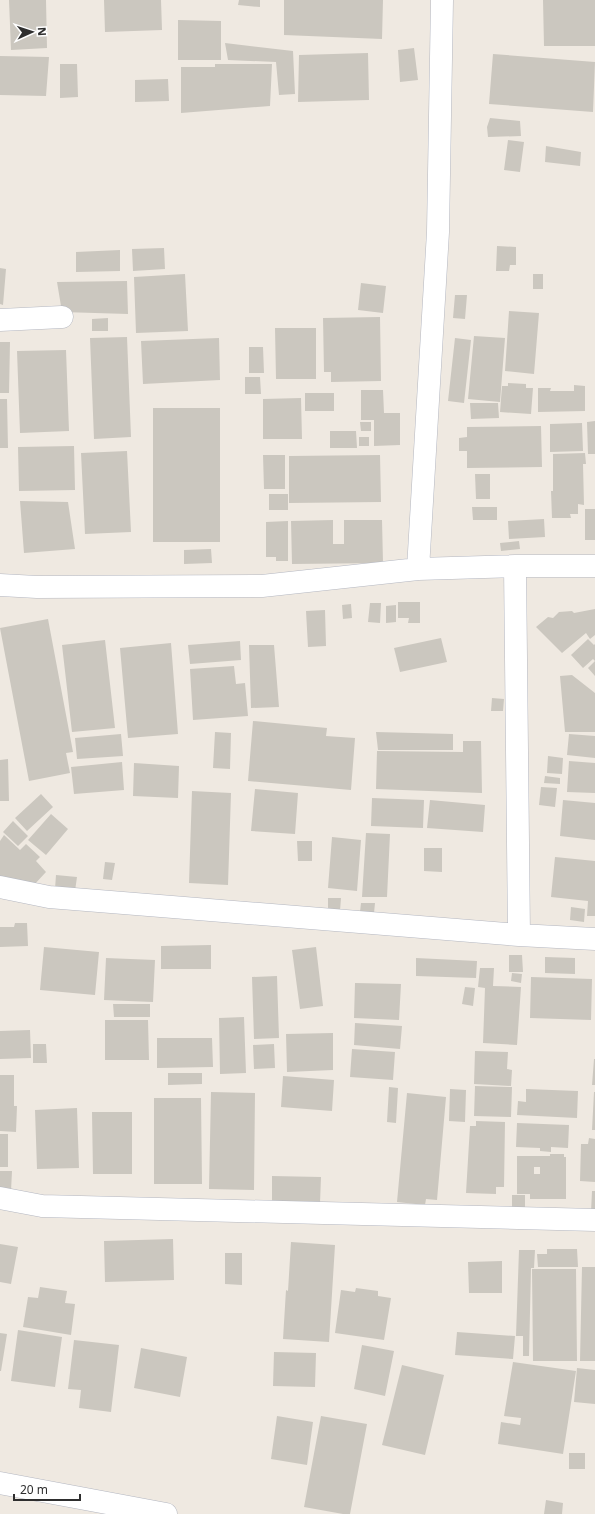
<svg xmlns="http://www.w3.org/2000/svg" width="595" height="1514" viewBox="0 0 595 1514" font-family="'Noto Sans',sans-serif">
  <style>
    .building { fill: #cbc7bf; fill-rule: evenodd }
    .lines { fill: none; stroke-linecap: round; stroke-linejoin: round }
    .minor-casing { stroke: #b4b7c1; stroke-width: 23 }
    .minor { stroke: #fff; stroke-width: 22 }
  </style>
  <rect width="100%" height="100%" fill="#efe9e1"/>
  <!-- building -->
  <path class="building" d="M9,0H46L47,48L11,50Z
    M104,0H161L162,30L105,32Z
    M239,0H260V7L238,5Z
    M284,0H383L382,39L284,35Z
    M543,0H595V46H544Z
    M178,20L221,21V60H178Z
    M225,43L293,51L295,94L279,95L276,62L228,60Z
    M414,48L418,80L400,82L398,50Z
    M368,53L369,100L298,102L299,55Z
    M493,54L595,62L593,112L489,104Z
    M0,56L49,57L46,96L0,95Z
    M60,64H77L78,97L60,98Z
    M215,64H272L270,106L181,113V67H215Z
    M168,79L169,101L135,102V80Z
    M490,118L520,121L521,136L488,137L487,127Z
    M508,140L524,142L520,172L504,170Z
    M546,146L581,152L580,166L545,162Z
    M497,246L516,247V265H510L509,271H496Z
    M164,248L165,269L133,271L132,249Z
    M120,250V271L76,272V252Z
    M0,268L6,269L3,305L0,304Z
    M185,274L188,331L136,333L134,277Z
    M533,274H543V289H533Z
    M127,281L128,314L62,312L57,282Z
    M361,283L386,286L383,313L358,310Z
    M455,295H467L465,319L453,318Z
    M509,311L539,313L534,374L505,371Z
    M380,317L381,381L331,382V372H324L323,318Z
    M108,318V331H92V319Z
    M275,328H316V379H276Z
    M474,336L505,338L500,402L468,399Z
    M127,337L131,437L94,439L90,338Z
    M219,338L220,380L143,384L141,341Z
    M455,338L471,340L464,403L448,401Z
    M0,342H10L9,393H0Z
    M249,347H263L264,373H249Z
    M66,350L69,431L20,433L17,351Z
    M245,377H260L261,394H245Z
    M508,383L526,384V388H533L531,414L500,412L502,386H508Z
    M574,385L585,386V411L538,412V388H551L550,391H574Z
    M361,390H383L384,413H400V445L374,446V420H361Z
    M305,393H334V411H305Z
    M301,398L302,439H263V399Z
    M0,399H7L8,448H0Z
    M470,403H498L499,418L471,419Z
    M153,408H220V542H153Z
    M595,421V454H588L587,422Z
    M360,422H371V431H361Z
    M582,423L583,451L550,452V424Z
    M541,426L542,467L467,468V451H459V438L467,437V427Z
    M330,431H356L357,448H330Z
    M359,437H369V446H359Z
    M74,446L75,490L19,491L18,447Z
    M127,451L131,532L85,534L81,453Z
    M585,453L586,464H583L584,505L578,504V514H570L571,518H552L551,491H553V454Z
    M263,455H285V489H264Z
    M380,455L381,502L289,503V456Z
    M475,474H490V499H476Z
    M269,494H288V510H269Z
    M20,501L68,502L75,549L24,553Z
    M472,507H497V520H473Z
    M585,509H595V540H585Z
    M544,519L545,537L509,539L508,521Z
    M333,520V544H344V520H382L383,563L292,564L291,521Z
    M288,521V561H276V557H266V522Z
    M519,541L520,549L501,551L500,543Z
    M211,549L212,563L184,564V550Z
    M398,602H420V623H408L409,618H398Z
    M370,603H381L380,623L368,622Z
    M351,604L352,618L343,619L342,605Z
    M396,605V622L386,623V606Z
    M595,609V635L590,639L586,633L562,653L536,627L548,617L553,618L559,612L572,611L574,613Z
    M325,610L326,646L308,647L306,611Z
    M48,619L73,752L66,753L70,773L29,781L0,628Z
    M441,638L447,662L400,672L394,648Z
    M588,639L594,645L595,644V661L593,659L583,668L571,655Z
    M105,640L115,728L72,732L62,645Z
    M240,641L241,660L190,664L188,645Z
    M171,643L178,734L128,738L120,648Z
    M249,645H274L279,707L251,708Z
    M595,661V676L588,668Z
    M234,666L236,684L245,683L248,716L193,720L190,669Z
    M572,675L595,693V732H565L560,676Z
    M492,698L504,699L503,711H491Z
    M253,721L327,728L326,736L355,738L351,790L248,781Z
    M215,732L231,733L230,769L213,768Z
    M376,732L453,734V750H378Z
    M121,734L123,756L77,759L75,738Z
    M569,734L595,736V758L567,755Z
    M463,741H481L482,793L376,789L377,751L463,752Z
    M548,756L563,758L562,774L547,773Z
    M8,759L9,801H0V760Z
    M569,761L595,763V793L567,792Z
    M122,762L124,790L74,794L71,767Z
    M134,763L179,766L178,798L133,796Z
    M545,776L560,778V784L544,783Z
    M541,787L557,788L555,807L539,805Z
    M255,789L298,793L295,834L251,831Z
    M192,791L231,793L228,885L189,883Z
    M41,794L53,807L27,831L15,818Z
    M372,798L424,800L423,828L371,826Z
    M430,800L485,805L483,832L427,828Z
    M563,800L595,803V840L560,836Z
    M51,814L68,829L46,855L28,840Z
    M13,821L28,836L18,846L3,832Z
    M366,833L390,834L387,897H362Z
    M4,835L20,850L26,844L40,857L36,861L46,872L33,886L0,878V841Z
    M332,837L361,840L357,891L328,888Z
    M297,841H312V861H298Z
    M424,848H442V872L424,871Z
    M555,857L595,861V916H587L588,901L551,897Z
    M105,862L115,863L112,880L103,879Z
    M56,875L77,877L75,891L55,889Z
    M328,898H341L340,911H328Z
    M361,903H375L374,913L360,912Z
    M571,907L585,909L584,922L570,920Z
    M15,923H27L28,946L0,947V927H14Z
    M211,945V969H161V946Z
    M44,947L99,952L95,995L40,990Z
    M316,947L323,1006L300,1009L292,950Z
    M509,955H522L523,972H509Z
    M545,957L575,958V974L545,973Z
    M106,958L155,960L153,1002L104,1000Z
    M416,958L477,961L476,978L416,976Z
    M480,968H494L493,986L521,987L517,1045L483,1043L485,988L478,987Z
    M512,973L522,974L521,983L511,981Z
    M277,976L279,1038L254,1039L252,977Z
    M531,977L592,979L591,1020L530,1018Z
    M355,983L401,984L399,1020L354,1018Z
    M465,987L475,988L473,1006L462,1004Z
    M113,1004H150V1017H114Z
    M244,1017L246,1073L220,1074L219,1018Z
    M105,1020H148L149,1060H105Z
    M355,1023L402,1026L400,1049L354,1045Z
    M30,1030L31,1058L0,1059V1031Z
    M333,1033V1070L287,1072L286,1034Z
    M157,1038H212L213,1067L157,1068Z
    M33,1044H46L47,1063H33Z
    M274,1044L275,1068L254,1069L253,1045Z
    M352,1049L395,1052L393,1080L350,1077Z
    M475,1051L508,1052L507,1069L512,1070L511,1086L474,1084Z
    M594,1059H595V1085H592Z
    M168,1073H202V1084L168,1085Z
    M0,1075H14V1106H17L16,1132L0,1131Z
    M283,1076L334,1080L332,1111L281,1107Z
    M475,1086L512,1087L511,1117L474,1116Z
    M389,1087L398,1088L396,1123L387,1122Z
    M450,1089L466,1090L465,1122L449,1121Z
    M526,1089L578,1091L577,1118L517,1115L518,1101L526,1102Z
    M211,1092L255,1093L254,1190L209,1189Z
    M594,1092H595V1130H592Z
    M407,1093L446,1097L437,1200L426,1199L425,1205L397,1202Z
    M154,1098H201L202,1184H154Z
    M77,1108L79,1168L37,1169L35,1110Z
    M92,1112H132V1174H93Z
    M476,1121L505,1122L504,1187H496V1194L466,1193L470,1126H476Z
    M517,1123L569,1125L568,1148L551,1147V1152L540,1151V1148L516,1147Z
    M0,1134H8V1167H0Z
    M589,1138L595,1139V1182L580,1181L581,1144H588Z
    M550,1154H564V1157H566V1199H530V1194H517V1156H550ZM534,1167H540V1174H534Z
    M0,1171H12L11,1191H0Z
    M272,1176L321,1177L320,1203L272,1202Z
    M592,1191H595V1212H591Z
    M512,1195H525V1209L512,1208Z
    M173,1239L174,1280L105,1282L104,1241Z
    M291,1242L335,1245L329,1342L283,1339L286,1290L288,1291Z
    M0,1244L18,1247L11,1284L0,1282Z
    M547,1249H577L578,1267H538L537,1254H547Z
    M519,1250H535L534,1268H531L529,1356H523V1336H516Z
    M225,1253H242V1285L225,1284Z
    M502,1261V1293H469L468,1262Z
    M582,1267H595V1361H580Z
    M532,1269H576L577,1361H533Z
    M40,1287L67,1291L65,1303L75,1304L71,1335L23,1327L28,1297L38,1298Z
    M356,1288L378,1291V1296L391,1298L384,1340L335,1333L341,1290L355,1292Z
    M18,1330L62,1337L55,1387L11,1381Z
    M457,1332L515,1336L513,1359L455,1355Z
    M0,1333L7,1334L1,1371H0Z
    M74,1340L119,1345L111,1412L79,1408L81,1390L68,1389Z
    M362,1345L394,1351L385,1396L354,1389Z
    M141,1348L187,1357L180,1397L134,1388Z
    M274,1352L316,1353L315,1387L273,1386Z
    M513,1362L576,1371L563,1454L498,1444L501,1422L520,1425L521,1418L504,1416Z
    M402,1365L444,1375L425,1455L382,1445Z
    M577,1368L595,1370V1404L574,1402Z
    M277,1416L313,1422L307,1465L271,1459Z
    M321,1416L367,1424L350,1514H343L304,1507Z
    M569,1453H585V1469H569Z
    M546,1500L563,1503L562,1514H544Z"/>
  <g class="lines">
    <defs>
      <path id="minor" d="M0,320L62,317
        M515,566L519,935
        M418,569L438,232L442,0
        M0,585L37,587L262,586L418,569L515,566H595
        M0,887L49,897L519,935L595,939
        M0,1198L42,1206L595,1220
        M0,1483L166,1514"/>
    </defs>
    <!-- minor casing -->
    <use href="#minor" class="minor-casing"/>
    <!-- minor -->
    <use href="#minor" class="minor"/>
  </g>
  <!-- north arrow -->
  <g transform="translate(32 32) rotate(87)" stroke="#ffffff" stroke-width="3" paint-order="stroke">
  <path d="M0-3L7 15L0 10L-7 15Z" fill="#2e2e2e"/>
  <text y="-6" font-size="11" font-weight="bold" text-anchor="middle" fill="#2e2e2e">N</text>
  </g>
  <!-- scale -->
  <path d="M14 1494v6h66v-6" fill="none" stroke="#2e2e2e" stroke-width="2"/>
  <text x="20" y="1494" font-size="12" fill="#2e2e2e" stroke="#ffffff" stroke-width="3" paint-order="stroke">20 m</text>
</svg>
